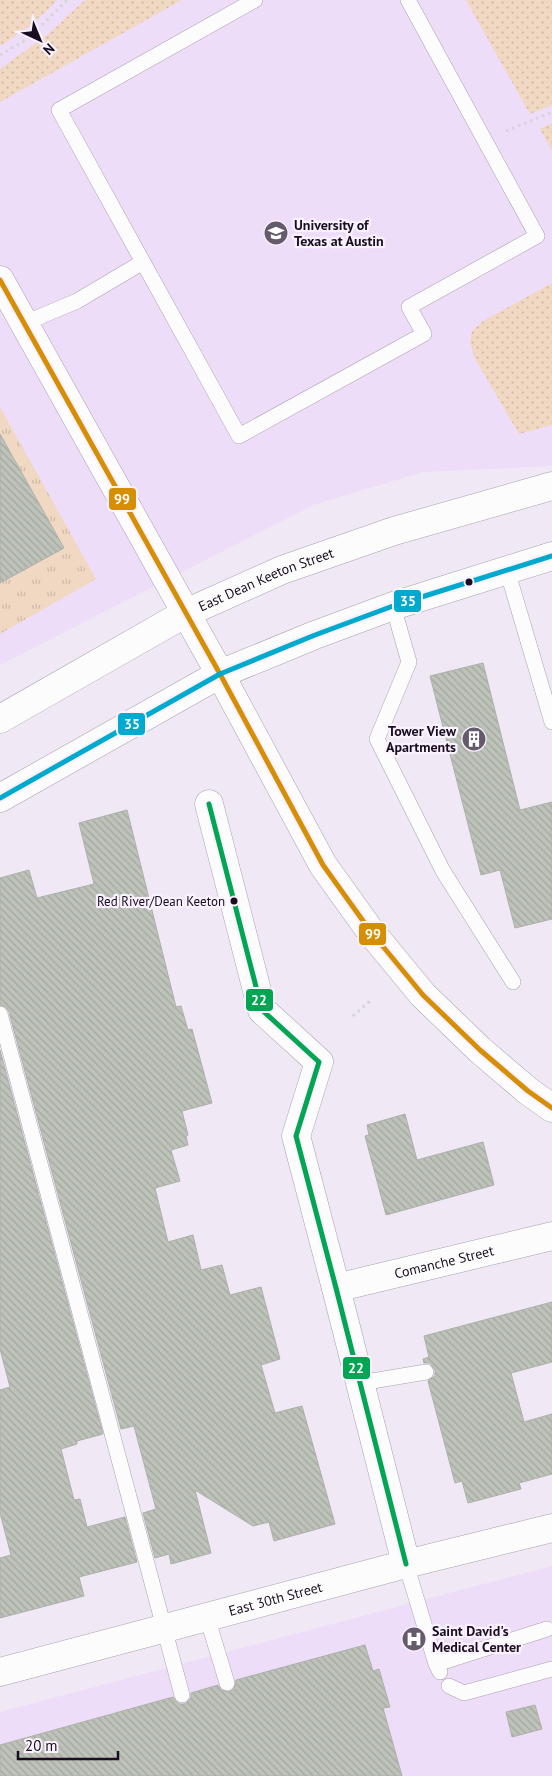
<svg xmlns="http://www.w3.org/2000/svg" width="552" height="1776" viewBox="0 0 552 1776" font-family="'PT Sans',sans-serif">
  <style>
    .built { fill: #eeddf8 }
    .grass { fill: url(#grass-dots) }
    .park { fill: url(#park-tufts) }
    .building { fill: url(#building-back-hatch); stroke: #adb0aa }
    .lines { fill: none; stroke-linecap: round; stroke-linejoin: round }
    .lane-casing { stroke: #a99fae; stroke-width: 16 }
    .street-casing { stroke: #a99fae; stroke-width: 29 }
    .secondary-casing { stroke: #a99fae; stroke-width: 29 }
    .path { stroke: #d6d4d8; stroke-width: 3; stroke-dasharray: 2.5 4; stroke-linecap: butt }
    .lane { stroke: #fdfcfd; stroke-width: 15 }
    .street { stroke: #fdfcfd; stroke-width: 28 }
    .secondary { stroke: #fdfcfd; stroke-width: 28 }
    .bus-1-casing { stroke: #faf2fe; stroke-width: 9 }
    .bus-2-casing { stroke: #faf2fe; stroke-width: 9 }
    .bus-3-casing { stroke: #faf2fe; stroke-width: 9 }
    .bus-1 { stroke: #d68f05; stroke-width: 5 }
    .bus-2 { stroke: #00a9ce; stroke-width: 5 }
    .bus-3 { stroke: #00a651; stroke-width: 5 }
    .bus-dot { fill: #1a0d21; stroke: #faf2fe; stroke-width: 2 }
    .labels { text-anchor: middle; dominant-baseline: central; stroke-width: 4.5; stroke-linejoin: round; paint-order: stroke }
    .bus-label { font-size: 13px; fill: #1a0d21; stroke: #faf2fe; text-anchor: end }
    .poi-label { font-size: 14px; font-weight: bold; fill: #1a0d21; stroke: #faf2fe; text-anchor: start }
    .street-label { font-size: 14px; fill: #1a0d21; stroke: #faf2fe }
    .line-badge { stroke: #faf2fe; stroke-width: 2 }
    .badge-label { font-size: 14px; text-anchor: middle; font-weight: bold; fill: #fff }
  </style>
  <defs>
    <pattern id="grass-dots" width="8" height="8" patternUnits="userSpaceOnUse" patternTransform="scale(1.25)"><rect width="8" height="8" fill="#f1d8c3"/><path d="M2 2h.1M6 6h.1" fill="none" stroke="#ceb8a7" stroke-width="1.8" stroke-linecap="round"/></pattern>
    <pattern id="park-tufts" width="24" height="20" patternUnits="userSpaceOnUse" patternTransform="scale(1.25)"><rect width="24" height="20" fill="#f1d8c3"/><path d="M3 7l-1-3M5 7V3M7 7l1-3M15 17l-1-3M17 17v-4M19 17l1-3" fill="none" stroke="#ceb8a7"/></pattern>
    <pattern id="building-back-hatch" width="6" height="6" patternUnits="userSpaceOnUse" patternTransform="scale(1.25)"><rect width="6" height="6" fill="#bec3ba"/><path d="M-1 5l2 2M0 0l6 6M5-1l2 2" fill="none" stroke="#a3a6a0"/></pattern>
  </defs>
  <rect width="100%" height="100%" fill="#f0e8f4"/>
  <!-- built -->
  <path class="built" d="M0,0H552V466L423,472L313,505L0,665Z
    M552,1566V1776H0V1712Z"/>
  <!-- grass -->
  <path class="grass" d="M0,0H57C40,19 21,33 0,46Z
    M85,0H182L0,102V69L46,36Z
    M466,0H552V105L530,114Z
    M552,123V151L540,129Z
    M552,283V425L519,434L474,357L470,340L472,331L483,321Z"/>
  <!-- park -->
  <path class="park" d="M0,407L96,579L0,634Z"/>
  <!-- building -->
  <path class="building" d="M0,434L64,548L0,583Z
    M483,663L520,810L552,802V919L515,928L500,870L481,875L430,676Z
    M127,810L176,1007L181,1006L188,1030L192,1029L212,1103L182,1111L188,1135L186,1136L188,1145L171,1150L180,1181L155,1188L168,1242L193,1235L201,1270L222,1265L230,1295L261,1287L280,1359L261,1365L275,1413L302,1406L335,1524L274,1541L269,1522L253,1526L195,1490L211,1553L171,1564L169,1554L155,1558L143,1513L156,1509L134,1426L121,1429L9,1012L6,1007L0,1005V878L29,870L37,898L94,884L79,823Z
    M0,1050L103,1434L77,1441V1444L61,1449L74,1500L80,1499L87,1527L125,1517L137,1562L79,1577L84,1596L0,1618V1558L11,1555L0,1513V1390L10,1387L0,1349Z
    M405,1114L417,1160L483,1142L494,1185L386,1215L365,1136L369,1135L367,1125Z
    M552,1302V1362L511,1373L524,1422L552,1414V1474L519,1483L521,1489L468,1503L462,1481L455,1483L428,1381L435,1376V1370L430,1363H424L423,1359L429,1357L424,1336Z
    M365,1645L373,1671L379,1669L390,1707L383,1708L402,1776H0V1745L173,1697L179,1704H185L191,1698V1693L218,1685L221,1690L229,1692L234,1689L236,1680Z
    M535,1705L542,1729L512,1737L506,1712Z"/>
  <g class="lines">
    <defs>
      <path id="lane" d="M255,0L59,110L239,436L424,334L409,307L537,236L408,0
        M25,323L77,301L143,262
        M507,570L552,722
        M393,606L409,662L377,739L443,871L513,982
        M0,1014L182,1695
        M360,1383L426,1372
        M406,1564L436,1664L440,1672
        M207,1617L227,1683
        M436,1664L547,1629
        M449,1686L464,1693L552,1669"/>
      <g id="street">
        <path d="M209,804L262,1010L319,1062L296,1136L336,1288L406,1564"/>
        <path id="s1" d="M336,1288L552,1236"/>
        <path id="s2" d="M0,1672L406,1564L552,1528"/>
      </g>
      <g id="secondary">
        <path d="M0,280L220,674L323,865L371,932L423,995L480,1050L528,1091L552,1108"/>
        <path id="s3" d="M0,719L186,613L282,570L394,531L552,486"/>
        <path d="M0,798L220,674L315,635L393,606L552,556"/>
      </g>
    </defs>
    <!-- lane casing -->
    <use href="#lane" class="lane-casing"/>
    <!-- street casing -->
    <use href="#street" class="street-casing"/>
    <!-- secondary casing -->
    <use href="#secondary" class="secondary-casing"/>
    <!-- path -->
    <path class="path" d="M0,55L29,38L67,0
      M506,131L552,112
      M353,1016L370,1001"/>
    <!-- lane -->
    <use href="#lane" class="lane"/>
    <!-- street -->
    <use href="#street" class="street"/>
    <!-- secondary -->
    <use href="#secondary" class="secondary"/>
    <defs>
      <path id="bus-1" d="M0,280L220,674L323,865L371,932L423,995L480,1050L528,1091L552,1108"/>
      <path id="bus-2" d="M0,798L220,674L315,635L393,606L552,556"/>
      <path id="bus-3" d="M209,804L262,1010L319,1062L296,1136L336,1288L406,1564"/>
    </defs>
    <!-- bus-1 casing -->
    <use href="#bus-1" class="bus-1-casing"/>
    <!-- bus-2 casing -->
    <use href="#bus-2" class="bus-2-casing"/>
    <!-- bus-3 casing -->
    <use href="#bus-3" class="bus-3-casing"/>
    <!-- bus-1 -->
    <use href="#bus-1" class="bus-1"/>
    <!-- bus-2 -->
    <use href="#bus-2" class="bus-2"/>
    <!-- bus-3 -->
    <use href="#bus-3" class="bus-3"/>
  </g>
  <!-- icons -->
  <defs>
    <symbol id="university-disc" viewBox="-11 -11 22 22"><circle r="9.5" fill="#655a6b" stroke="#faf2fe"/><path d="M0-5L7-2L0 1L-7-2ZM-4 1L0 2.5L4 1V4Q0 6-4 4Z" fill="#fff"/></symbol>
    <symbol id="building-disc" viewBox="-11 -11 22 22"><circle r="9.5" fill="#655a6b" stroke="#faf2fe"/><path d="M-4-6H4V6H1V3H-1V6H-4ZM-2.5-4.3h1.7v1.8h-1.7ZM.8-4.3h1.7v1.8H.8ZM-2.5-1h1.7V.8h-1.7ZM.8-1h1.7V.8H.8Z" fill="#fff"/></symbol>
    <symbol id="hospital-disc" viewBox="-11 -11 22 22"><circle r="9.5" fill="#655a6b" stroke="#faf2fe"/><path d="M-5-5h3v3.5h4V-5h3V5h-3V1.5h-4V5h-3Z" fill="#fff"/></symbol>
  </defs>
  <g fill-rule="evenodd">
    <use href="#university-disc" x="262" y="219" width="28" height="28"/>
    <use href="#building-disc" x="460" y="725" width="28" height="28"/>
    <use href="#hospital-disc" x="400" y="1625" width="28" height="28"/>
  </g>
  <!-- markers -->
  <g class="bus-dot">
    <circle cx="469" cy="582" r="4.5"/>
    <circle cx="234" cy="901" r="4.5"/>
  </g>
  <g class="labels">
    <!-- bus labels -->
    <g class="bus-label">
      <text x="225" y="901">Red River/Dean Keeton</text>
    </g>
    <!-- poi labels -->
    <g class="poi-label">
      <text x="294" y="225">University of<tspan x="294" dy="16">Texas at Austin</tspan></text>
      <text x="456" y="731" text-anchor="end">Tower View<tspan x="456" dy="16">Apartments</tspan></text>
      <text x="432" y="1631">Saint David's<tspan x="432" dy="16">Medical Center</tspan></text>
    </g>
    <!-- street labels -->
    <g class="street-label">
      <text stroke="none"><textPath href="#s3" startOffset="301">East Dean Keeton Street</textPath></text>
      <text stroke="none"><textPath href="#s1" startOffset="111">Comanche Street</textPath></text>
      <text stroke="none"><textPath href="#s2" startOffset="285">East 30th Street</textPath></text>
    </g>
  </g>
  <g class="line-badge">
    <rect x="108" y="487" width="29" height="24" rx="5" fill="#d68f05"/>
    <rect x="393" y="589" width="29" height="24" rx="5" fill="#00a9ce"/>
    <rect x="117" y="712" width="29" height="24" rx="5" fill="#00a9ce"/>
    <rect x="358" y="922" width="29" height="24" rx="5" fill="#d68f05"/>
    <rect x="245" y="988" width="29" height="24" rx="5" fill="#00a651"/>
    <rect x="342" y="1356" width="29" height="24" rx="5" fill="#00a651"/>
  </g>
  <g class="badge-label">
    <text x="122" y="504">99</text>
    <text x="408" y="606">35</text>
    <text x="132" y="729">35</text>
    <text x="373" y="939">99</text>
    <text x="259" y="1005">22</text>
    <text x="356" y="1373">22</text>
  </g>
  <!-- north arrow -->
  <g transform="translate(40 40) rotate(136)" stroke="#faf2fe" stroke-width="4" paint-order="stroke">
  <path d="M0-4L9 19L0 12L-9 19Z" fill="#1a0d21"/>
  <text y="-8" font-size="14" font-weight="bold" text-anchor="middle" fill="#1a0d21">N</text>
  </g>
  <!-- scale -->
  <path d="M18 1751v8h100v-8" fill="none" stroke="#1a0d21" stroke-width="2.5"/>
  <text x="25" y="1751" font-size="15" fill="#1a0d21" stroke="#faf2fe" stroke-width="4" paint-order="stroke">20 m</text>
</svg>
